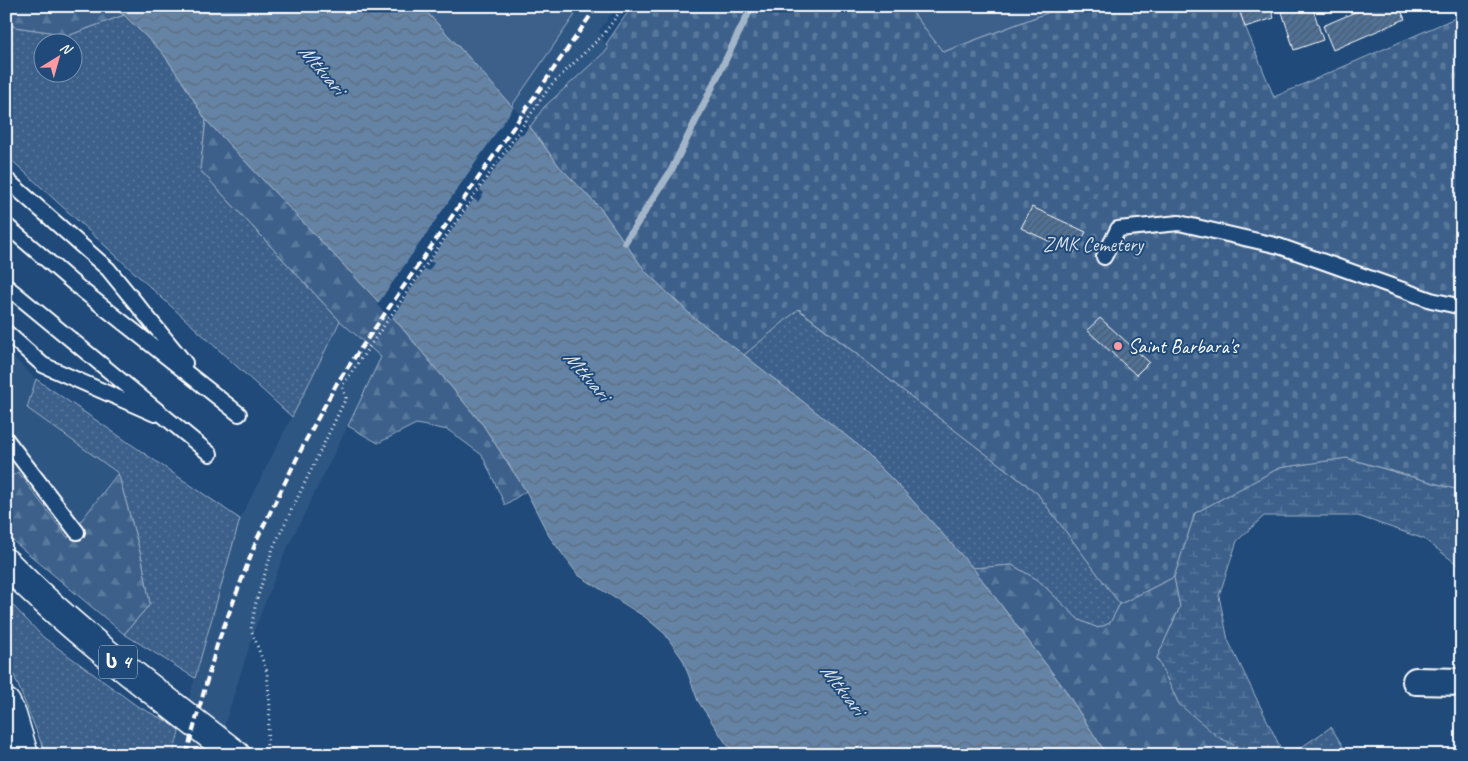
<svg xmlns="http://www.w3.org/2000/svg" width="1468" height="761" viewBox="0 0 1468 761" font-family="Caveat,'Noto Sans Georgian',sans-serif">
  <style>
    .built { fill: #2e5683 }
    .grass { fill: url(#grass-dots); stroke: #9eb0c5; fill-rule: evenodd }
    .forest { fill: url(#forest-firs); stroke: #9eb0c5 }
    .wetland { fill: url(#wetland-marsh); stroke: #9eb0c5 }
    .cemetery { fill: url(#cemetery-stones); stroke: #9eb0c5 }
    .green { fill: #3c618b; stroke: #9eb0c5 }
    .water { fill: url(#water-waves); stroke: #a3b5c8 }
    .pier { fill: #1f4a7a }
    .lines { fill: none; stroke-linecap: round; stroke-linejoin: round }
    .stream { stroke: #a3b5c8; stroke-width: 7 }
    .building { fill: url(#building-hatch); stroke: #fff }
    .lane-casing { stroke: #fff; stroke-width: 18 }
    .street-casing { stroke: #fff; stroke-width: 30 }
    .highway-casing { stroke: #fff; stroke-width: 31 }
    .path { stroke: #fff; stroke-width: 3; stroke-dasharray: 1 4; stroke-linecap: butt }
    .lane { stroke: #1f4a7a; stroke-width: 14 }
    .street { stroke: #1f4a7a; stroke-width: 26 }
    .highway { stroke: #1f4a7a; stroke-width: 28 }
    .rail { stroke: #fff; stroke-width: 4; stroke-dasharray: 8 4; stroke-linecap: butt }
    .poi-dot { fill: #ff9aa2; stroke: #1f4a7a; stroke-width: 2 }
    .labels { text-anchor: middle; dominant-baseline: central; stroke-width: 4; stroke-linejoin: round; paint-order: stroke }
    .shield { fill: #1f4a7a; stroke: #bcc9d7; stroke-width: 1 }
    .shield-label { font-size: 19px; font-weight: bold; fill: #fff }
    .park-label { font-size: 20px; fill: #d8dfe8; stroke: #1f4a7a }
    .poi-label { font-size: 20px; fill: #fff; stroke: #1f4a7a; text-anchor: start }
    .water-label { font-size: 21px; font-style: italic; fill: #d8e0e8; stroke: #1f4a7a }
  </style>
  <defs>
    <pattern id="grass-dots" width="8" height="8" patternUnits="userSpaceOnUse" patternTransform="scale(1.25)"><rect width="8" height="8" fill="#3c618b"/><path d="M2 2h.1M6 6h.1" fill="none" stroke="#59799c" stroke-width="1.8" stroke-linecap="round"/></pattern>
    <pattern id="forest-firs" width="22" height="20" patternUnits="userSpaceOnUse" patternTransform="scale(1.25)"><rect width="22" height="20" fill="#3c618b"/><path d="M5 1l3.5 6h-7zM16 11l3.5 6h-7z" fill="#59799c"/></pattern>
    <pattern id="wetland-marsh" width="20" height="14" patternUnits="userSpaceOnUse" patternTransform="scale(1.25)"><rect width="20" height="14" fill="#3c618b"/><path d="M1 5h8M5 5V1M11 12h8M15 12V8" fill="none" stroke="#59799c"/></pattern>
    <pattern id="cemetery-stones" width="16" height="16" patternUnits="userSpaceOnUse" patternTransform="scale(1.25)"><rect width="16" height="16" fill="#3c618b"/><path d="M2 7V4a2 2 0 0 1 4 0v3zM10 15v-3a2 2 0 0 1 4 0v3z" fill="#59799c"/></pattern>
    <pattern id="water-waves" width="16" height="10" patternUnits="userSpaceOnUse" patternTransform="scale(1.25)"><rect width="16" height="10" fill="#6583a4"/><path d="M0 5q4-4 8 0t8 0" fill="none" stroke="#5b6d81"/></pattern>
    <pattern id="building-hatch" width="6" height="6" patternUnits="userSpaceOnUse" patternTransform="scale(1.25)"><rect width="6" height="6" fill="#507197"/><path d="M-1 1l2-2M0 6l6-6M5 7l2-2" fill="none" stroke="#4e5b6a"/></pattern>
  </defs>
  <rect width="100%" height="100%" fill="#1f4a7a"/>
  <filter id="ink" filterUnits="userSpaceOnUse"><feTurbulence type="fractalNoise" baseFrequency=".02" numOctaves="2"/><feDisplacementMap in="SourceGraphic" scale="10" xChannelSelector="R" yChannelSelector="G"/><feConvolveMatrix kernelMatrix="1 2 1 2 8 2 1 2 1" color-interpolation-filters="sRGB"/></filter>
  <g filter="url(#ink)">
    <!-- built -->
    <path class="built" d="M581,6H617L599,31L608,49L559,116L544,107L530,127L511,107Z
      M340,321L382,357L284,555L255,628L215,755H173L240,519Z
      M6,351L36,379L28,408L118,473L68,538L18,472L6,480Z"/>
    <!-- grass -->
    <path class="grass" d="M124,15L162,52L182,81L206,120L200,170L340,321L292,417L6,155V21L15,27L70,35ZM42,42H72V72H42Z
      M798,309L927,409L1037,493L1120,604L1110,623L1098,628L1079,620L1038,580L1012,565L973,568L903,490L859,446L744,355Z
      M36,379L240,519L195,678L124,634L150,604L142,559L118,473L27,408Z
      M6,598L43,637L137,706L180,728L173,755H46L6,655Z
      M1331,727L1348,755H1290Z"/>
    <!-- forest -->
    <path class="forest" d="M6,6H110L124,15L70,35L15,27L6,21Z
      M206,120L392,316L483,425L526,491L505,505L482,455L448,430L416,424L378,443L348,426L381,357L340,321L200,170Z
      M18,472L68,538L118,473L142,559L150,604L124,634L6,535V480Z
      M1012,565L1038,580L1079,620L1098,628L1110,623L1120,604L1174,577L1180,607L1157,658L1179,704L1255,755H1107L1063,687L973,568Z"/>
    <!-- wetland -->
    <path class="wetland" d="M1346,458L1462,491V568L1424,539L1358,516H1264L1237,541L1219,596L1228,640L1284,755H1255L1218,737L1179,704L1157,658L1180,607L1174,577L1195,513L1279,468Z"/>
    <!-- cemetery -->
    <path class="cemetery" d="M632,6H908L943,52L1065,6H1237L1274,97L1462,15V491L1347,458L1279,468L1195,513L1174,577L1120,604L1037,493L927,409L799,309L744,355L693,317L645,271L601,209L559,166L530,127L544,107L608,49L606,44Z"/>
    <!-- green -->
    <path class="green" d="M421,6H581L511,107L472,61Z
      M908,6H1065L943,52Z"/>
    <!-- water -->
    <path class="water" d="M110,6H421L472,61L530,127L559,166L601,209L645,271L693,317L744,355L859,446L903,490L973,568L1063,687L1107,755H736L725,742L698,701L683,660L665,634L645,617L578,575L549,536L526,491L483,425L392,316L206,120L182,81L162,52L124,15Z"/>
    <!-- pier -->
    <path class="pier" d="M514,107L529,122L528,124L529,126L523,135L520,134L480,190L484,193L478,202L474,199L430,261L434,263L429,271L425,269L391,319L377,305Z"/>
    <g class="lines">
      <!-- stream -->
      <path class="stream" d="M625,242L671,171L752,6"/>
    </g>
    <!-- building -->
    <path class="building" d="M1238,6H1270L1274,18L1245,27Z
      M1300,6H1312L1323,40L1294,50L1282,12Z
      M1369,6H1399L1405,19L1333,50L1323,26Z
      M1032,207L1086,232L1074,253L1021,228Z
      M1100,318L1149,362L1136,375L1087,330Z"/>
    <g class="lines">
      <defs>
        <path id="lane" d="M6,179L108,269L185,363
          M6,225L78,287L239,414
          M1104,257L1118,229L1179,223L1279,246L1431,300L1462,307
          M6,286L210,454
          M6,332L43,365L155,414
          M6,439L77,532"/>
        <path id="street" d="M1416,681L1462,682"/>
        <path id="highway" d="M6,563C76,634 158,694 236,755
          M6,703L12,715L24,755"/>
      </defs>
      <!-- lane casing -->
      <use href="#lane" class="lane-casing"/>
      <!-- street casing -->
      <use href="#street" class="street-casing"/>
      <!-- highway casing -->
      <use href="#highway" class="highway-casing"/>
      <!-- path -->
      <path class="path" d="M266,755L270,708L267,672L251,629L256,602L273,548L346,398L342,386L551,85L603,35L624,6"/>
      <!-- lane -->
      <use href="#lane" class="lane"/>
      <!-- street -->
      <use href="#street" class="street"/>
      <!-- highway -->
      <use href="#highway" class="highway"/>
      <!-- rail -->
      <path class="rail" d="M186,755L217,645L257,539L306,440L337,383L597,6"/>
    </g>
  </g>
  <!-- markers -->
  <circle class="poi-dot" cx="1118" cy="346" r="5"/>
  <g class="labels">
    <!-- shield labels -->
    <rect class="shield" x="99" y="645.5" width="38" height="33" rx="4"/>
    <g class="shield-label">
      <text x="118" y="662">ს 4</text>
    </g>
    <!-- park labels -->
    <g class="park-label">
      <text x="1093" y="244">ZMK Cemetery</text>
    </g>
    <!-- poi labels -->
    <g class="poi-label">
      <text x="1128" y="346">Saint Barbara's</text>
    </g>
    <!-- water labels -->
    <g class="water-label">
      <text transform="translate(322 69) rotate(49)">Mtkvari</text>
      <text transform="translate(587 375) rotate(49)">Mtkvari</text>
      <text transform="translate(843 689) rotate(52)">Mtkvari</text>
    </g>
  </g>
  <!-- margin -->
  <rect width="1468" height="761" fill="none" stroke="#1f4a7a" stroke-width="25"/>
  <rect x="12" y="12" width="1443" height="736" fill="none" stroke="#fff" stroke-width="2" filter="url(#ink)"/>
  <!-- north arrow -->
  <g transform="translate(58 58) rotate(37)"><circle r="24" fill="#1f4a7a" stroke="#7992af"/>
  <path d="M0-4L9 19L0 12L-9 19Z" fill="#ff9aa2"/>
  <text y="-8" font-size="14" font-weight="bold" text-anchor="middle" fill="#ffffff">N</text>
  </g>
</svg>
